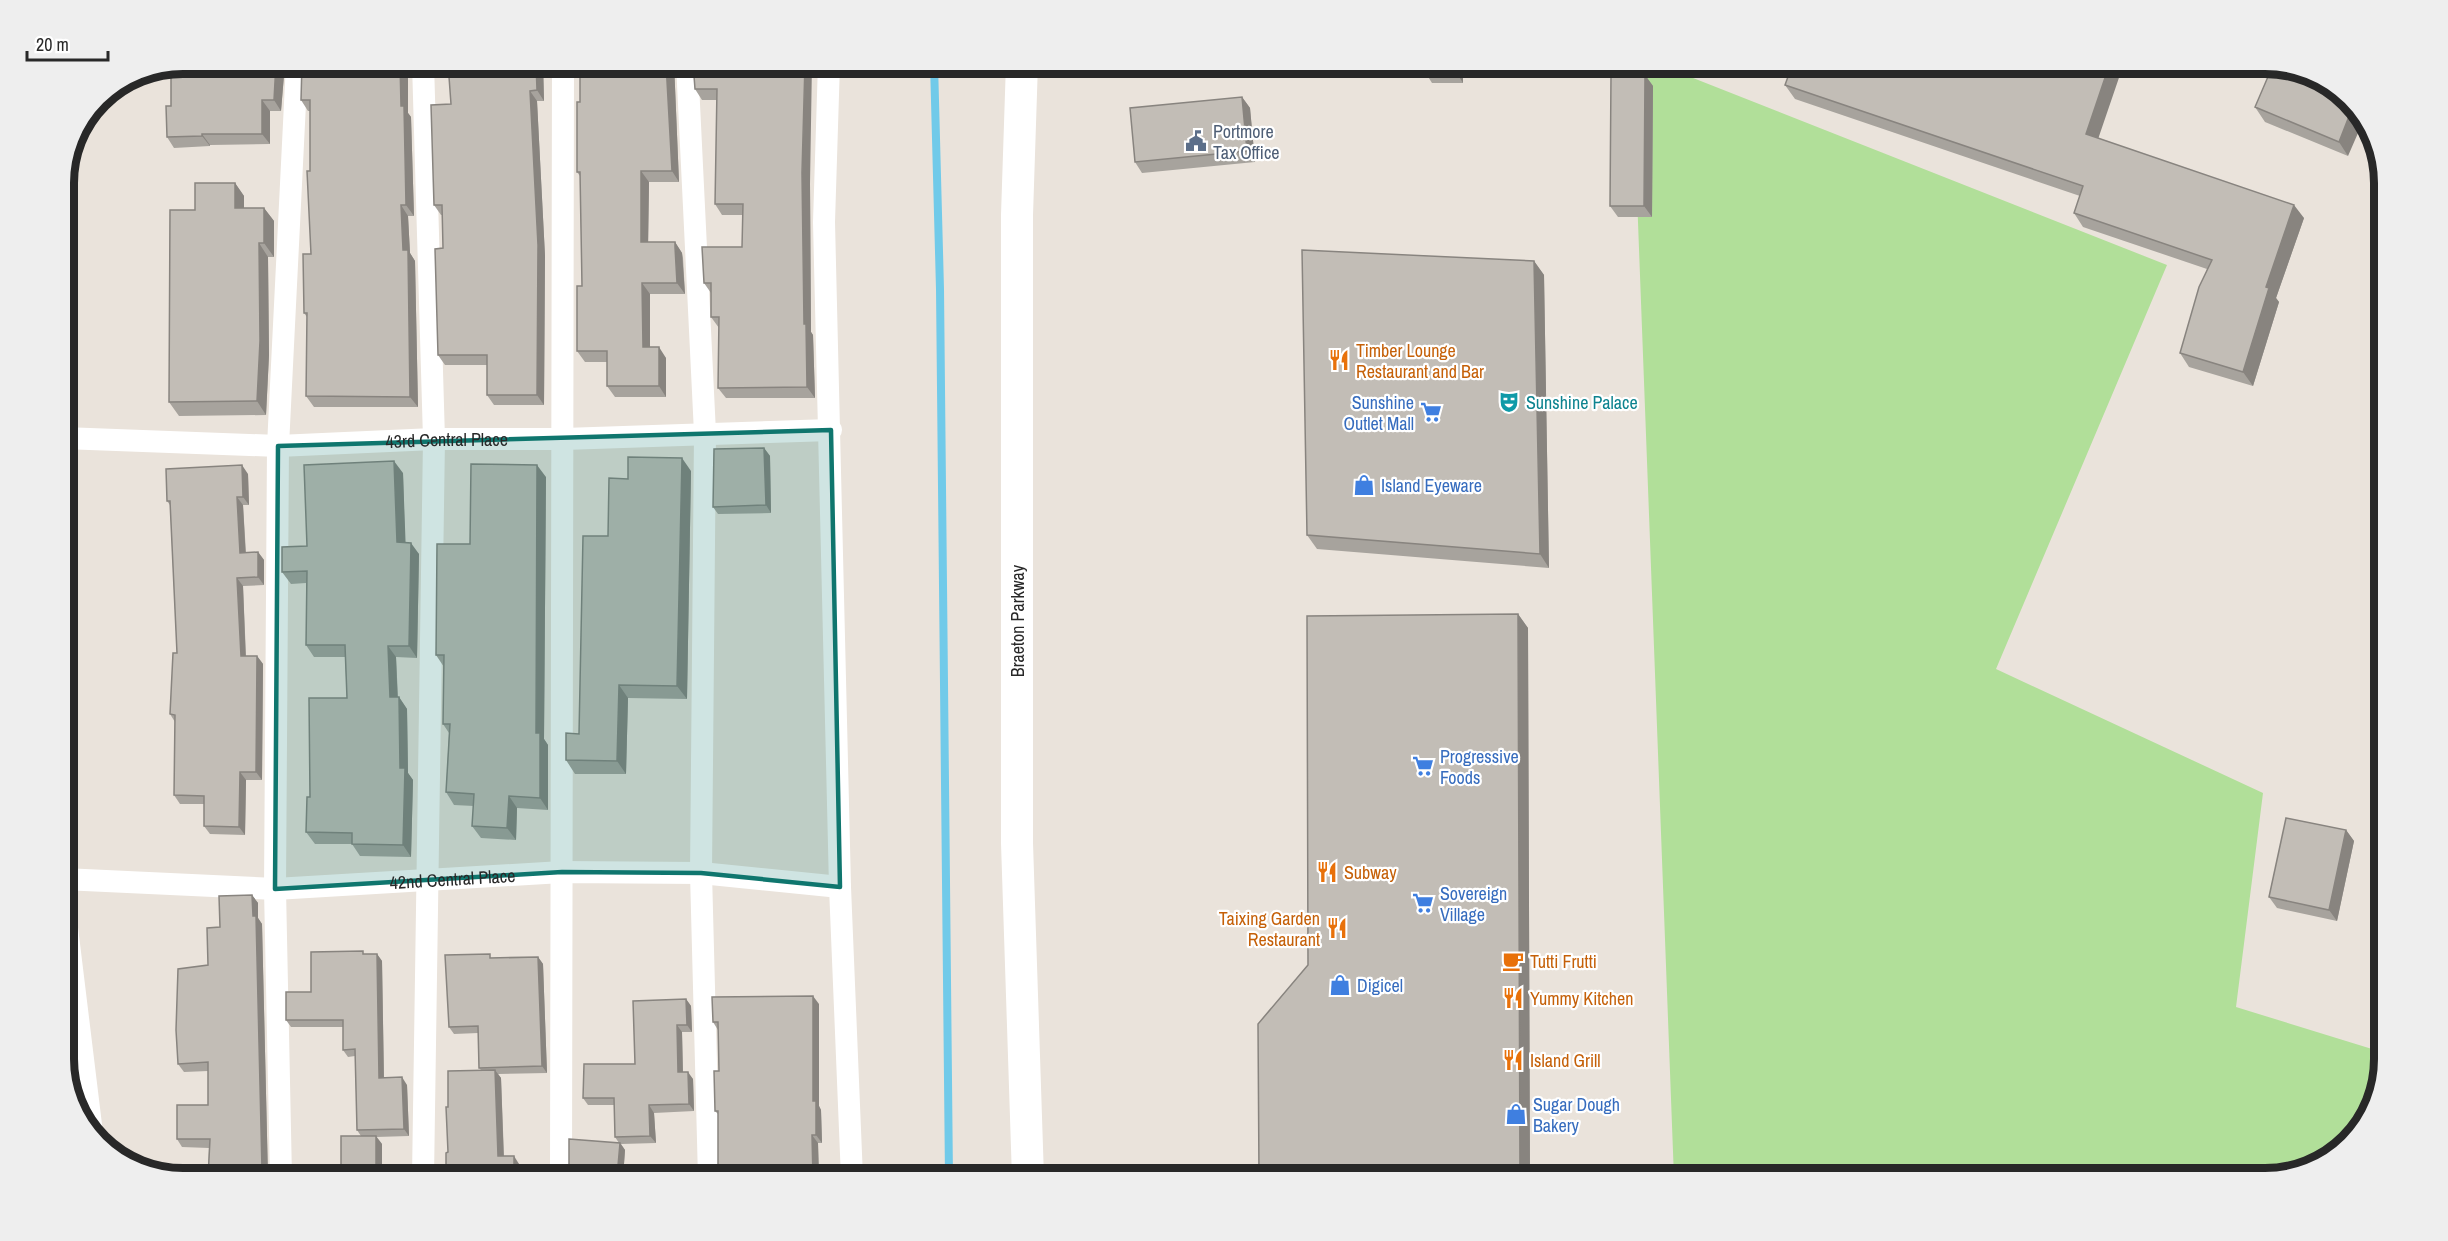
<svg xmlns="http://www.w3.org/2000/svg" width="2448" height="1241" viewBox="0 0 2448 1241" font-family="'Archivo Narrow',sans-serif">
  <style>
    .green { fill: #b1df99 }
    .lines { fill: none; stroke-linecap: round; stroke-linejoin: round }
    .stream { stroke: #71cae9; stroke-width: 8 }
    .minor { stroke: #fff; stroke-width: 22 }
    .secondary { stroke: #fff; stroke-width: 32 }
    .wall { fill: #a7a39d }
    .shaded-wall { fill: #88847f }
    .building { fill: #c2bdb6; stroke: #88847f; stroke-width: 1.5 }
    .marked { fill: #0f766e; fill-opacity: 0.2; stroke: #0f766e; stroke-width: 4.5; stroke-linejoin: round }
    .labels { text-anchor: middle; dominant-baseline: central; stroke-width: 4.5; stroke-linejoin: round; paint-order: stroke }
    .service-label { font-size: 18px; fill: #4e5e75; stroke: #fff; text-anchor: start }
    .food-label { font-size: 18px; fill: #c56008; stroke: #fff; text-anchor: start }
    .shop-label { font-size: 18px; fill: #366cbe; stroke: #fff; text-anchor: start }
    .culture-label { font-size: 18px; fill: #0d838f; stroke: #fff; text-anchor: start }
    .street-label { font-size: 18px; fill: #282828; stroke: #fff }
    .rim { fill: none; stroke: #282828; stroke-width: 8 }
  </style>
  <rect width="100%" height="100%" fill="#eae3db"/>
  <!-- green -->
  <path class="green" d="M1632,63H1655L2167,265L1996,669L2263,793L2236,1007L2385,1053L2373,1111L2331,1158L2265,1178H1674Z"/>
  <g class="lines">
    <!-- stream -->
    <path class="stream" d="M934,63L940,289L949,1178"/>
    <!-- minor -->
    <g class="minor">
      <path d="M423,63L434,439L423,1178"/>
      <path d="M687,63L705,433L701,873L709,1178"/>
      <path d="M829,63L824,222L840,887L852,1178"/>
      <path id="s1" d="M63,438L278,446L434,439H564L831,430"/>
      <path id="s2" d="M63,879L275,889L562,872L701,873L840,887"/>
      <path d="M63,895L92,1133"/>
      <path d="M281,1178L275,889L278,446L297,63"/>
      <path d="M561,1178L563,63"/>
    </g>
    <!-- secondary -->
    <path class="secondary" d="M1022,63L1017,215V843L1028,1178"/>
  </g>
  <!-- wall -->
  <path class="wall" d="M285,63L281,111H270V144L210,145V146L174,148L167,137L171,106Z
    M302,63H408V113L411,117L414,216H408L410,253L415,261L418,407H314L306,396L307,317L304,313L311,254L310,171V111H308L301,100Z
    M543,63L544,101H537L545,256L544,405H494L487,395V365H445L438,355L443,248V215H441L434,205L451,104Z
    M580,63H674L679,182H649L648,242H675L682,253L683,258L685,294H650V347L666,358V397H615L607,386V362H585L577,351L582,286L580,176L577,172L580,102Z
    M693,63L810,184L811,332L813,335L815,398H726L718,388L719,328L711,317V293L704,283L742,247V215H722L715,204L717,100H702L695,89Z
    M1463,63V83H1432L1427,75Z
    M1645,75L1653,86L1652,217H1618L1610,206Z
    M2318,75L2348,156L2265,122L2255,107Z
    M1785,85L2098,138L2304,218L2276,298L2279,302L2253,386L2189,367L2180,353L2207,269L2083,227L2074,213L2080,196L1795,99Z
    M1242,97L1250,108L1255,162L1142,173L1135,162Z
    M235,183L244,196V208H264L274,221V257H268L269,355L266,415L179,416L169,402L195,210Z
    M1534,261L1544,275L1549,568L1317,549L1307,535Z
    M764,448L770,456L771,513L718,514L713,507Z
    M691,471L687,699L628,698L626,774H575L566,760L579,734L608,536L628,479Z
    M403,473L405,543L419,554L417,658L396,657L398,697H399L407,709L408,773L413,780L411,857L360,856L352,844H315L306,832L310,797L347,698L345,657H314L306,645V583L291,584L282,572L307,546Z
    M248,474L249,505H243L246,553L258,552L264,560V585L243,586L246,656H257L263,664L262,780H246L245,835L210,834L204,826V804H180L174,795L175,722L170,714L177,653L170,505L167,501Z
    M546,477L544,739L548,745V810L517,808L516,840L481,838L472,826L474,806L454,805L446,792L449,733L443,724L444,667L436,655L470,544Z
    M1518,614L1528,628L1530,1178H1261L1259,1176L1308,965Z
    M2346,830L2354,841L2337,921L2277,908L2269,897Z
    M252,895L258,903V918L262,924L268,1178H208L209,1148L182,1147L177,1139L208,1105V1071L184,1072L178,1064L220,927Z
    M366,954H377L382,961L384,1078L407,1085L409,1136L376,1137L382,1144L361,1136L357,1130L355,1056L348,1057L343,1050V1027H291L286,1020L311,992Z
    M538,957L543,964L547,1073L498,1074L501,1078L504,1156L519,1164L520,1178H446L448,1152V1107L481,1070L479,1068L478,1033L454,1034L449,1027L493,958Z
    M686,999L691,1006L692,1032H682L683,1072L693,1079L694,1111L654,1113L656,1143L621,1144L625,1150L623,1177L566,1178L619,1143L615,1137L614,1105H588L583,1098L635,1064Z
    M819,1004V1106L821,1110L822,1143H818L819,1178H718V1114L715,1111L719,1071L718,1030L713,1022Z"/>
  <!-- shaded-wall -->
  <path class="shaded-wall" d="M276,63H285L281,111L274,100Z
    M400,63H408V113L411,117L414,216L406,205L401,106Z
    M536,63H543L544,101L537,90Z
    M666,63H674L679,182L672,171Z
    M805,63H812L810,184L811,332L813,335L815,398L807,387L804,324L802,173Z
    M1458,63H1463V83L1458,75Z
    M2110,63H2124L2095,148L2086,134Z
    M1645,75L1653,86L1652,217L1644,206Z
    M530,91L537,101L545,256L544,405L537,395Z
    M1242,97L1250,108L1255,162L1247,151Z
    M262,100L270,111V144L262,134Z
    M2353,106L2365,117L2348,156L2339,142Z
    M202,134L210,145V146L202,136Z
    M641,171L649,182L648,253L641,242Z
    M235,183L244,196V222L235,208Z
    M401,205L408,216L410,253L415,261L418,407L410,397Z
    M2294,205L2304,218L2276,298L2279,302L2253,386L2243,372L2266,287Z
    M264,208L274,221V257L264,243Z
    M675,242L682,253L685,294L677,283Z
    M259,243L268,257L269,355L266,415L257,401Z
    M1534,261L1544,275L1549,568L1540,554Z
    M642,283L650,294V358L643,347Z
    M659,347L666,358V397L659,386Z
    M764,448L770,456L771,513L766,505Z
    M682,458L691,471L687,699L677,686Z
    M394,461L403,473L406,554L397,542Z
    M242,465L248,474L249,505L243,497Z
    M537,465L546,477L544,739L548,745V810L540,798L536,733Z
    M237,497L243,505L246,561L240,553Z
    M411,543L419,554L417,658L409,646Z
    M258,552L264,560V585L258,577Z
    M237,578L243,586L246,665L241,656Z
    M1518,614L1528,628L1530,1178H1520Z
    M388,646L396,657L398,709L390,697Z
    M257,656L263,664L262,780L256,772Z
    M619,685L628,698L626,774L617,761Z
    M399,697L407,709L408,773L413,780L411,857L403,845L400,768Z
    M240,772L246,780L245,835L239,827Z
    M509,796L517,808L516,840L507,828Z
    M2346,830L2354,841L2337,921L2329,910Z
    M252,895L258,903V918L262,924L268,1178H266L262,1170Z
    M377,954L382,961L384,1085L379,1078Z
    M538,957L543,964L547,1073L542,1066Z
    M813,996L819,1004V1106L821,1110L822,1143L816,1135L813,1101Z
    M686,999L691,1006L692,1032L687,1025Z
    M677,1025L682,1032L683,1079L678,1072Z
    M495,1070L501,1078L504,1165L498,1156Z
    M688,1072L693,1079L694,1111L689,1104Z
    M402,1077L407,1085L409,1136L404,1129Z
    M649,1105L654,1113L656,1143L650,1136Z
    M812,1135L818,1143L819,1178H813Z
    M376,1136L382,1144V1178H376Z
    M620,1143L625,1150L623,1178L617,1177Z
    M514,1156L519,1164L520,1178H514Z"/>
  <!-- building -->
  <path class="building" d="M183,63H276L274,100H262V134H202V136L167,137L166,106H171V65Z
    M302,63H400L401,106H404L406,205H401L403,250H408L410,397L306,396L307,313H304L303,254H311L307,171H310V100H301Z
    M448,63H536L537,90L530,91L538,245L537,395H487V355H438L435,249L443,248L442,205H434L431,105L451,104Z
    M580,63H666L672,171H641V242H675V247L677,283H642L643,347H659V386H607V351H577V286H582L580,172H577V102H580Z
    M693,63H805L802,173L804,324H806L807,387L718,388L719,317H711V283H704L702,247H742L743,204H715L717,89H695Z
    M1427,63H1458V75H1427Z
    M1793,63H2110L2086,134L2294,205L2266,287L2269,288L2243,372L2180,353L2199,287L2212,260L2074,213L2083,186L1785,85Z
    M2273,65L2318,75L2353,106L2339,142L2255,107Z
    M1611,75H1645L1644,206H1610Z
    M1242,97L1247,151L1135,162L1130,108Z
    M195,183H235V208H264V243H259L260,341L257,401L169,402L170,210H195Z
    M1302,250L1534,261L1540,554L1307,535Z
    M764,448L766,505L713,507L714,449Z
    M628,457L682,458L677,686L619,685L617,761L566,760V733L579,734L583,536H608L609,478L628,479Z
    M394,461L397,542L411,543L409,646H388L390,697H399L400,768H405L403,845L352,844V833L306,832L307,797H310L309,698H347L345,645H306L307,571L282,572V547L307,546L304,465Z
    M471,464L537,465L536,733H540V798L509,796L507,828L472,826L474,794L446,792L450,724H443L444,655H436L437,544H470Z
    M242,465L243,497H237L240,553L258,552V577L237,578L241,656H257L256,772H240L239,827L204,826V796L174,795L175,715L170,714L173,653H177L170,501H167L166,469Z
    M1518,614L1520,1178H1408V1174L1259,1176L1258,1024L1308,965L1307,616Z
    M2286,818L2346,830L2329,910L2269,897Z
    M252,895L253,916H256L262,1170L266,1178H208L210,1139H177V1105H208V1062L178,1064L176,1030L178,969L208,965L207,928L220,927L219,896Z
    M363,951V954H377L379,1078L402,1077L404,1129L357,1130L355,1049L343,1050V1020H286V992H311V952Z
    M490,954V958L538,957L542,1066L479,1068L478,1026L449,1027L445,955Z
    M813,996V1101H816V1135H812L813,1178H718V1111H715L714,1071H719L718,1022H713L712,997Z
    M686,999L687,1025H677L678,1072H688L689,1104L649,1105L650,1136L615,1137L614,1098H583L584,1064H635L633,1001Z
    M495,1070L498,1156H514V1178H446V1153L448,1152L446,1107H448V1071Z
    M341,1136H376V1178H341Z
    M569,1139L620,1143L617,1177L681,1178H566L569,1171Z"/>
  <!-- marked area -->
  <path class="marked" d="M831,430L840,887L701,873L562,872L275,889L278,446Z"/>
  <!-- icons -->
  <defs>
    <symbol id="civic-bare" viewBox="-9 -9 18 18"><path d="M-.6-6.5H3V-4.5H.6V-3L4-1V1h2V6H-6V1h2V-1L-.6-3ZM-1.2 2.5V6h2.4V2.5Z" fill="#5c6f8a" stroke="#fff" stroke-width="2.5" paint-order="stroke"/></symbol>
    <symbol id="restaurant-bare" viewBox="-9 -9 18 18"><path d="M-5-6h1v4h1v-4h1v4h1v-4h1v5L-1.5 .5V6h-2V.5L-5-1ZM5-6V6H3V1.5H1.5Q1.5-4 5-6Z" fill="#e8710a" stroke="#fff" stroke-width="2.5" paint-order="stroke"/></symbol>
    <symbol id="theatre-bare" viewBox="-9 -9 18 18"><path d="M-5-5.5Q0-4 5-5.5V0Q5 5 0 6Q-5 5-5 0ZM-3.3-2.5H-1v1.5H-3.3ZM1-2.5H3.3v1.5H1ZM-2.8 1Q0 5.5 2.8 1Z" fill="#0f9aa8" stroke="#fff" stroke-width="2.5" paint-order="stroke"/></symbol>
    <symbol id="supermarket-bare" viewBox="-9 -9 18 18"><path d="M-6-5.5h2.5l.6 2H6L4.5 2H-2.5L-4.4-4H-6ZM-1.5 3.2a1.3 1.3 0 1 0 .1 0ZM3 3.2a1.3 1.3 0 1 0 .1 0Z" fill="#3f7fe0" stroke="#fff" stroke-width="2.5" paint-order="stroke"/></symbol>
    <symbol id="shop-bare" viewBox="-9 -9 18 18"><path d="M-5-2.5h2.3a2.7 3.5 0 0 1 5.4 0H5L5.5 6h-11ZM-1.5-2.5h3a1.5 2.3 0 0 0-3 0Z" fill="#3f7fe0" stroke="#fff" stroke-width="2.5" paint-order="stroke"/></symbol>
    <symbol id="cafe-bare" viewBox="-9 -9 18 18"><path d="M-5.5-4.5H6V0H3Q3 3.5 0 3.5H-2.5Q-5.5 3.5-5.5 0ZM3-3.2v2h1.7v-2ZM-6 4.5H4V6H-6Z" fill="#e8710a" stroke="#fff" stroke-width="2.5" paint-order="stroke"/></symbol>
  </defs>
  <g fill-rule="evenodd">
    <use href="#civic-bare" x="1181" y="126" width="30" height="30"/>
    <use href="#restaurant-bare" x="1324" y="345" width="30" height="30"/>
    <use href="#theatre-bare" x="1494" y="387" width="30" height="30"/>
    <use href="#supermarket-bare" x="1416" y="397" width="30" height="30"/>
    <use href="#shop-bare" x="1349" y="470" width="30" height="30"/>
    <use href="#supermarket-bare" x="1408" y="751" width="30" height="30"/>
    <use href="#restaurant-bare" x="1312" y="857" width="30" height="30"/>
    <use href="#supermarket-bare" x="1408" y="888" width="30" height="30"/>
    <use href="#restaurant-bare" x="1322" y="913" width="30" height="30"/>
    <use href="#cafe-bare" x="1498" y="946" width="30" height="30"/>
    <use href="#shop-bare" x="1325" y="970" width="30" height="30"/>
    <use href="#restaurant-bare" x="1498" y="983" width="30" height="30"/>
    <use href="#restaurant-bare" x="1498" y="1045" width="30" height="30"/>
    <use href="#shop-bare" x="1501" y="1099" width="30" height="30"/>
  </g>
  <g class="labels">
    <!-- service labels -->
    <g class="service-label">
      <text x="1213" y="131">Portmore<tspan x="1213" dy="21">Tax Office</tspan></text>
    </g>
    <!-- food labels -->
    <g class="food-label">
      <text x="1356" y="350">Timber Lounge<tspan x="1356" dy="21">Restaurant and Bar</tspan></text>
      <text x="1344" y="872">Subway</text>
      <text x="1320" y="918" text-anchor="end">Taixing Garden<tspan x="1320" dy="21">Restaurant</tspan></text>
      <text x="1530" y="961">Tutti Frutti</text>
      <text x="1530" y="998">Yummy Kitchen</text>
      <text x="1530" y="1060">Island Grill</text>
    </g>
    <!-- shop labels -->
    <g class="shop-label">
      <text x="1414" y="402" text-anchor="end">Sunshine<tspan x="1414" dy="21">Outlet Mall</tspan></text>
      <text x="1381" y="485">Island Eyeware</text>
      <text x="1440" y="756">Progressive<tspan x="1440" dy="21">Foods</tspan></text>
      <text x="1440" y="893">Sovereign<tspan x="1440" dy="21">Village</tspan></text>
      <text x="1357" y="985">Digicel</text>
      <text x="1533" y="1104">Sugar Dough<tspan x="1533" dy="21">Bakery</tspan></text>
    </g>
    <!-- culture labels -->
    <g class="culture-label">
      <text x="1526" y="402">Sunshine Palace</text>
    </g>
    <!-- street labels -->
    <g class="street-label">
      <text stroke="none"><textPath href="#s1" startOffset="384">43rd Central Place</textPath></text>
      <text transform="translate(1017 621) rotate(-90)">Braeton Parkway</text>
      <text stroke="none"><textPath href="#s2" startOffset="390">42nd Central Place</textPath></text>
    </g>
  </g>
  <!-- crop -->
  <path d="M0 0H2448V1241H0ZM183 74H2265A109 109 0 0 1 2374 183V1059A109 109 0 0 1 2265 1168H183A109 109 0 0 1 74 1059V183A109 109 0 0 1 183 74Z" fill="#eee" fill-rule="evenodd"/>
  <path class="rim" d="M183 74H2265A109 109 0 0 1 2374 183V1059A109 109 0 0 1 2265 1168H183A109 109 0 0 1 74 1059V183A109 109 0 0 1 183 74Z"/>
  <!-- scale -->
  <path d="M27 51v9h81v-9" fill="none" stroke="#282828" stroke-width="3"/>
  <text x="36" y="51" font-size="18" fill="#282828" stroke="#ffffff" stroke-width="4.5" paint-order="stroke">20 m</text>
</svg>
